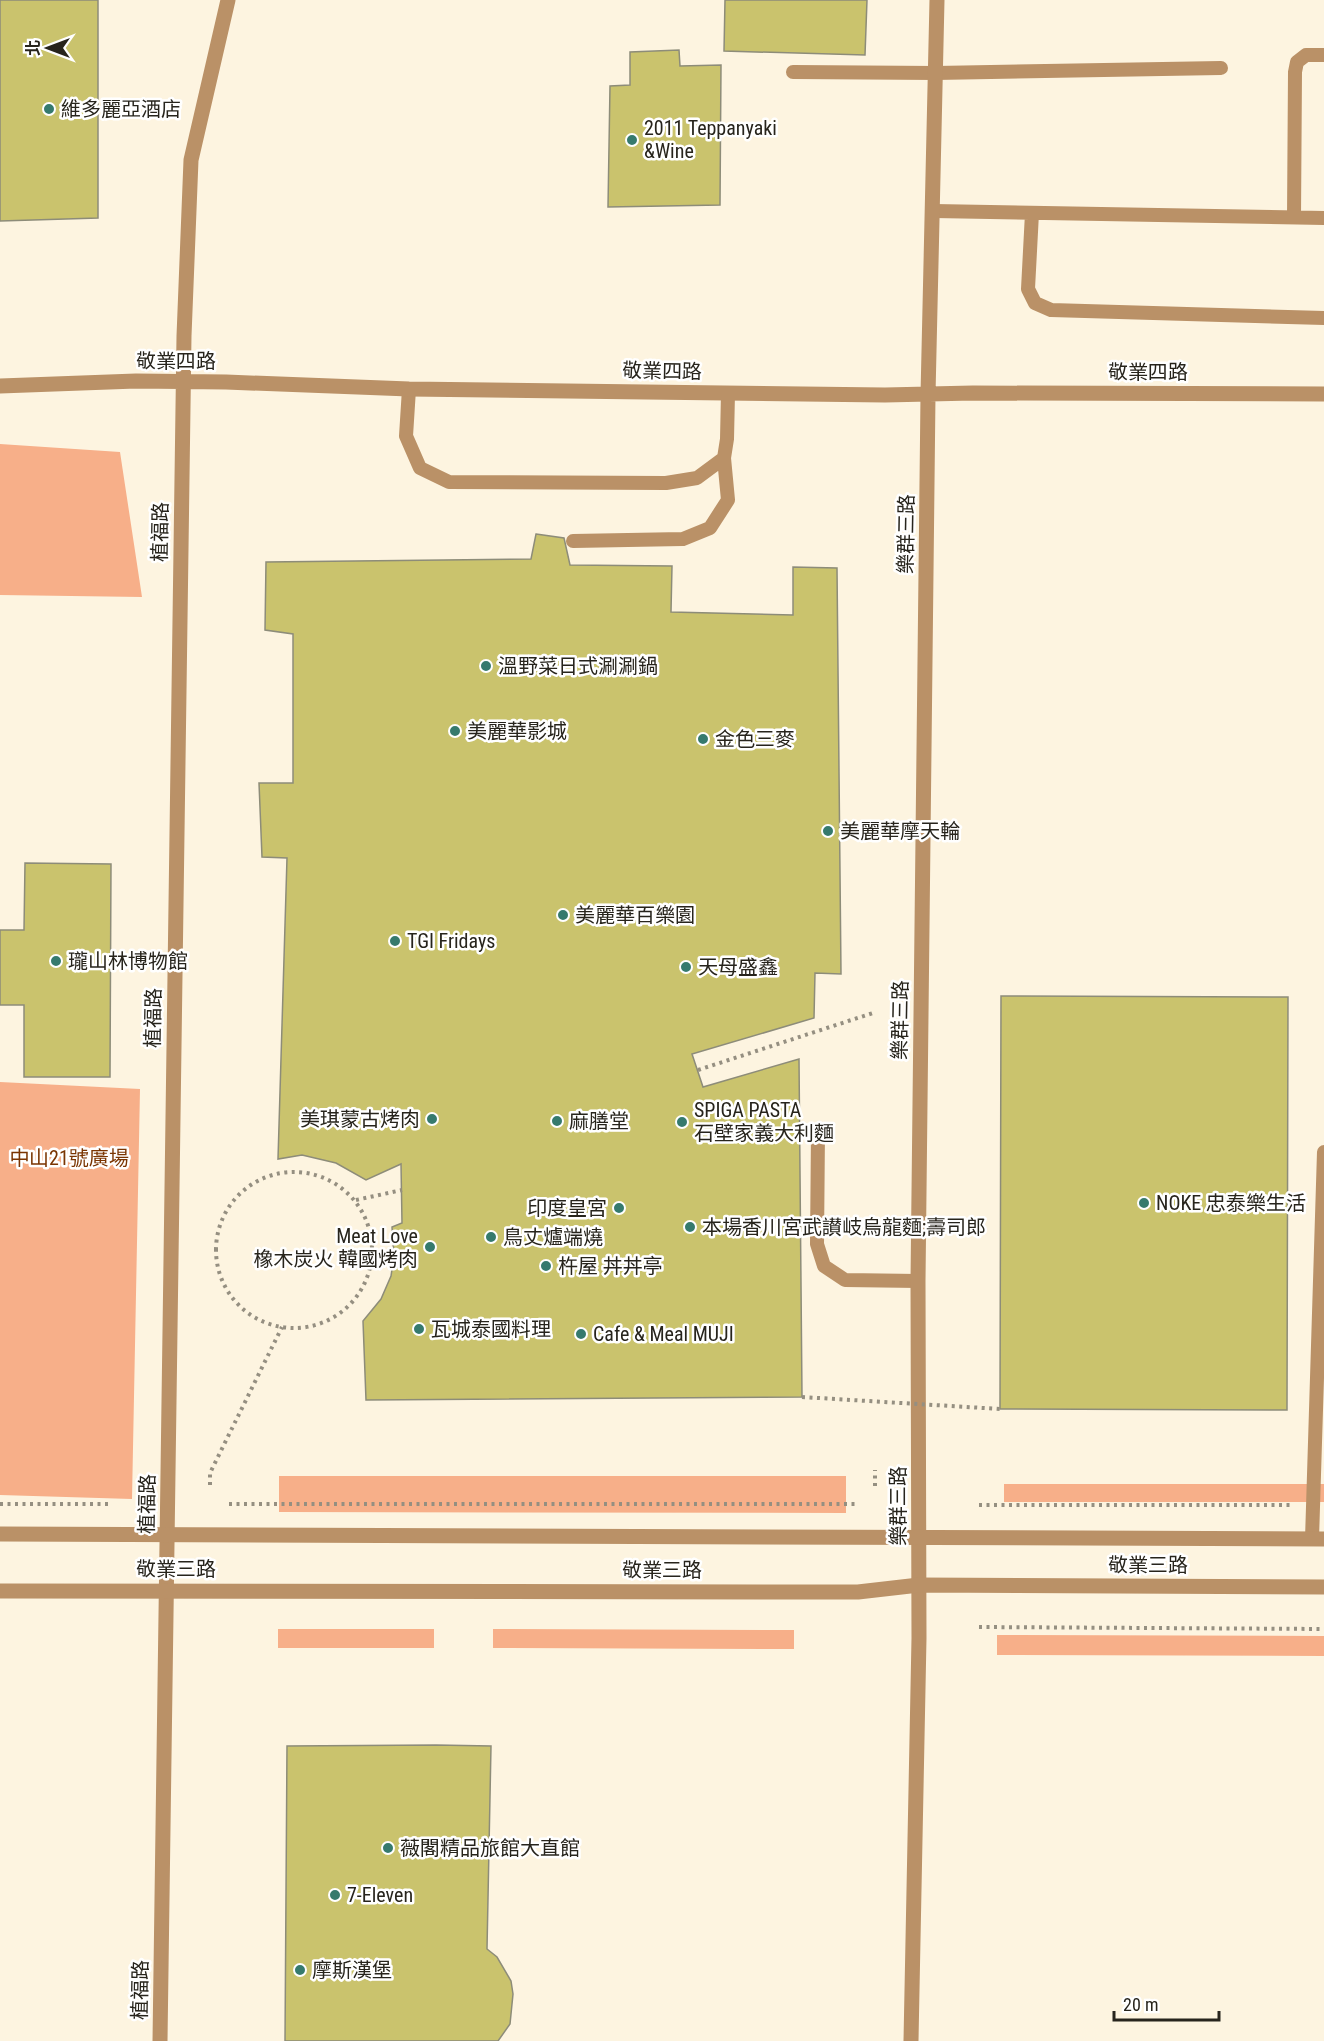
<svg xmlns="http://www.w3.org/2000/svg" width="1324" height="2041" viewBox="0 0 1324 2041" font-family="'Roboto Condensed','Noto Sans TC',sans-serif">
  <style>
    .green { fill: #f7af89 }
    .building { fill: #cac36d; stroke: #8d8c79; stroke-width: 1.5 }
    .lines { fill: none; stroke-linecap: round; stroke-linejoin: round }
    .path { stroke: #958f81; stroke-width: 4; stroke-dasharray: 3 4.5; stroke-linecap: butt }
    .service { stroke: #ba9167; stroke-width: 14 }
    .minor { stroke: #ba9167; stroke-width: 15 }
    .tertiary { stroke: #ba9167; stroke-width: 15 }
    .path-bridge { stroke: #958f81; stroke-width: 4; stroke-dasharray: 3 4.5; stroke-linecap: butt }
    .poi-dot { fill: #367a6d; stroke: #fff; stroke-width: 2 }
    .labels { text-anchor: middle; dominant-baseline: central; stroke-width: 5; stroke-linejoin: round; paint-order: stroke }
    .poi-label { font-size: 20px; fill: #27241c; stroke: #fff; text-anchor: start }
    .street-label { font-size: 20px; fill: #27241c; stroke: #fff }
    .park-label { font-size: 20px; fill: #7a3502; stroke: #fff }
  </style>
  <rect width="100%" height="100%" fill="#fdf4e0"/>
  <!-- green -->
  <path class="green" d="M0,444L120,452L142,597L0,595Z
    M0,1082L140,1089L132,1499L0,1495Z
    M279,1476H846V1513L279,1512Z
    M1004,1484H1324V1502H1004Z
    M278,1629H434V1648H278Z
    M493,1629L794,1630V1649L493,1648Z
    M997,1635L1324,1636V1656L997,1655Z"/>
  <!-- building -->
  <path class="building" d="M0,0H98V218L0,221Z
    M725,0H867L865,55L724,51Z
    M679,50L680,66L721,65L720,205L608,207L610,86L630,85V52Z
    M536,534L564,538L570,565L672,566L671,612L793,615V567L837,568L841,974L815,973L814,1018L692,1054L703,1087L799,1059L802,1397L366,1400L363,1321L381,1299L391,1276L394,1256L392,1227L402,1223L401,1164L366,1180L336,1163L302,1155L278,1159L287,858L262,857L259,783H293V634L265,630L266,562L531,559Z
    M25,863L111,864L110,1077H24V1005H0V930H24Z
    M1001,996L1288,997L1287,1410L1000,1409Z
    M436,1745L491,1746L487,1949L497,1957L511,1981L513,1994L510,2024L498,2041H285L287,1746Z"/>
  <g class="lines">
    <!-- path -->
    <path class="path" d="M698,1070L876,1012
      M216 1250a78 78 0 1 1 156 0a78 78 0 1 1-156 0Z
      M356,1200L402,1190
      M210,1485V1473L282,1327
      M875,1486V1470
      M0,1504H108
      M229,1504H859
      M979,1505H1290
      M979,1627L1324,1629"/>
    <!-- service -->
    <path class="service" d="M793,72L936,73L1221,68
      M934,211L1324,218
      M1032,213L1028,289L1035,303L1051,310L1324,318
      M1294,217L1295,72L1297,62L1306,55H1324
      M409,389L406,436L420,468L449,482L666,483L697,478L724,458L727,439L728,393
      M573,541L683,539L710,528L728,500L724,458
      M818,1131L817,1244L824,1266L845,1280L918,1281
      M1312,1539L1324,1152"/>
    <!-- minor -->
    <path class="minor" d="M0,386L136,381L226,382L409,389L885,395L973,393L1324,394
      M160,2041L184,336L191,160L228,0
      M911,2041L919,1638L918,1281L928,395L937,0"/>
    <!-- tertiary -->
    <path class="tertiary" d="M0,1534L1324,1539
      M0,1591L858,1592L919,1585L1324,1587"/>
    <!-- path-bridge -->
    <path class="path-bridge" d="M802,1397L1000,1409"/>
  </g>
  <!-- markers -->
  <g class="poi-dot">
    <circle cx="49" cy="109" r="6"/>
    <circle cx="632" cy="140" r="6"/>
    <circle cx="486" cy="666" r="6"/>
    <circle cx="455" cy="731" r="6"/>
    <circle cx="703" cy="739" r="6"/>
    <circle cx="828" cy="831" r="6"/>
    <circle cx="563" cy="915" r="6"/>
    <circle cx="395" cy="941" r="6"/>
    <circle cx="56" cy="961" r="6"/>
    <circle cx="686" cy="967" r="6"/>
    <circle cx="432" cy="1119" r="6"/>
    <circle cx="557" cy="1121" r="6"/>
    <circle cx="682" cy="1122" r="6"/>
    <circle cx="1144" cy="1203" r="6"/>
    <circle cx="619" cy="1208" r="6"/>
    <circle cx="690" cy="1227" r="6"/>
    <circle cx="491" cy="1237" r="6"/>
    <circle cx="430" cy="1247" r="6"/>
    <circle cx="546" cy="1266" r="6"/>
    <circle cx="419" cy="1329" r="6"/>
    <circle cx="581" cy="1334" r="6"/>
    <circle cx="388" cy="1848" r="6"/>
    <circle cx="335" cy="1895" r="6"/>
    <circle cx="300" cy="1970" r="6"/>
  </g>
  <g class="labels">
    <!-- poi labels -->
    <g class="poi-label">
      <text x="61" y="109">維多麗亞酒店</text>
      <text x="644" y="128">2011 Teppanyaki<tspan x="644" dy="23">&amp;Wine</tspan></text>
      <text x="498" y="666">溫野菜日式涮涮鍋</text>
      <text x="467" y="731">美麗華影城</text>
      <text x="715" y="739">金色三麥</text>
      <text x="840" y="831">美麗華摩天輪</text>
      <text x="575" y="915">美麗華百樂園</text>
      <text x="407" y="941">TGI Fridays</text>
      <text x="68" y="961">瓏山林博物館</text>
      <text x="698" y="967">天母盛鑫</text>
      <text x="694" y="1110">SPIGA PASTA<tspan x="694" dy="23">石壁家義大利麵</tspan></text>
      <text x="420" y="1119" text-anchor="end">美琪蒙古烤肉</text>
      <text x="569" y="1121">麻膳堂</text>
      <text x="1156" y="1203">NOKE 忠泰樂生活</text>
      <text x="607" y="1208" text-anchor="end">印度皇宮</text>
      <text x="702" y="1227">本場香川宮武讃岐烏龍麵;壽司郎</text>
      <text x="418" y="1236" text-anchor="end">Meat Love<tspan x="418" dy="23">橡木炭火 韓國烤肉</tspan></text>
      <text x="503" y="1237">鳥丈爐端燒</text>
      <text x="558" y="1266">杵屋 丼丼亭</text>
      <text x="431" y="1329">瓦城泰國料理</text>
      <text x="593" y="1334">Cafe &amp; Meal MUJI</text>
      <text x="400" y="1848">薇閣精品旅館大直館</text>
      <text x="347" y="1895">7-Eleven</text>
      <text x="312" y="1970">摩斯漢堡</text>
    </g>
    <!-- street labels -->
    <g class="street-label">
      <text x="176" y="361">敬業四路</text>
      <text transform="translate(662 371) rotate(1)">敬業四路</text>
      <text x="1148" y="372">敬業四路</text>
      <text transform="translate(160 532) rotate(-89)">植福路</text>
      <text transform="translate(906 534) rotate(-89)">樂群三路</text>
      <text transform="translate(153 1018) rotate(-89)">植福路</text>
      <text transform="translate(900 1020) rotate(-89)">樂群三路</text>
      <text transform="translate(147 1504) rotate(-89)">植福路</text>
      <text transform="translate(898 1506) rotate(-90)">樂群三路</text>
      <text x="1148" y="1565">敬業三路</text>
      <text x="176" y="1569">敬業三路</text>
      <text x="662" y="1570">敬業三路</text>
      <text transform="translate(140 1990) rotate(-89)">植福路</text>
    </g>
    <!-- park labels -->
    <g class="park-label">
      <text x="69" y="1158">中山21號廣場</text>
    </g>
  </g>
  <!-- north arrow -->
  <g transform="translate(48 48) rotate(270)" stroke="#ffffff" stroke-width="4.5" paint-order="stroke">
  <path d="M0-4.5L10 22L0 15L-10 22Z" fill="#27241c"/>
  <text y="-9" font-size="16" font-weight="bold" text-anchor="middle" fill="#27241c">北</text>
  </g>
  <!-- scale -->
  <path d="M1114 2011v9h105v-9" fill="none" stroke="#27241c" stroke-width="3"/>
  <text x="1123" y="2011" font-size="18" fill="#27241c" stroke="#ffffff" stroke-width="4.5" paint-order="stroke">20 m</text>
</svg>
